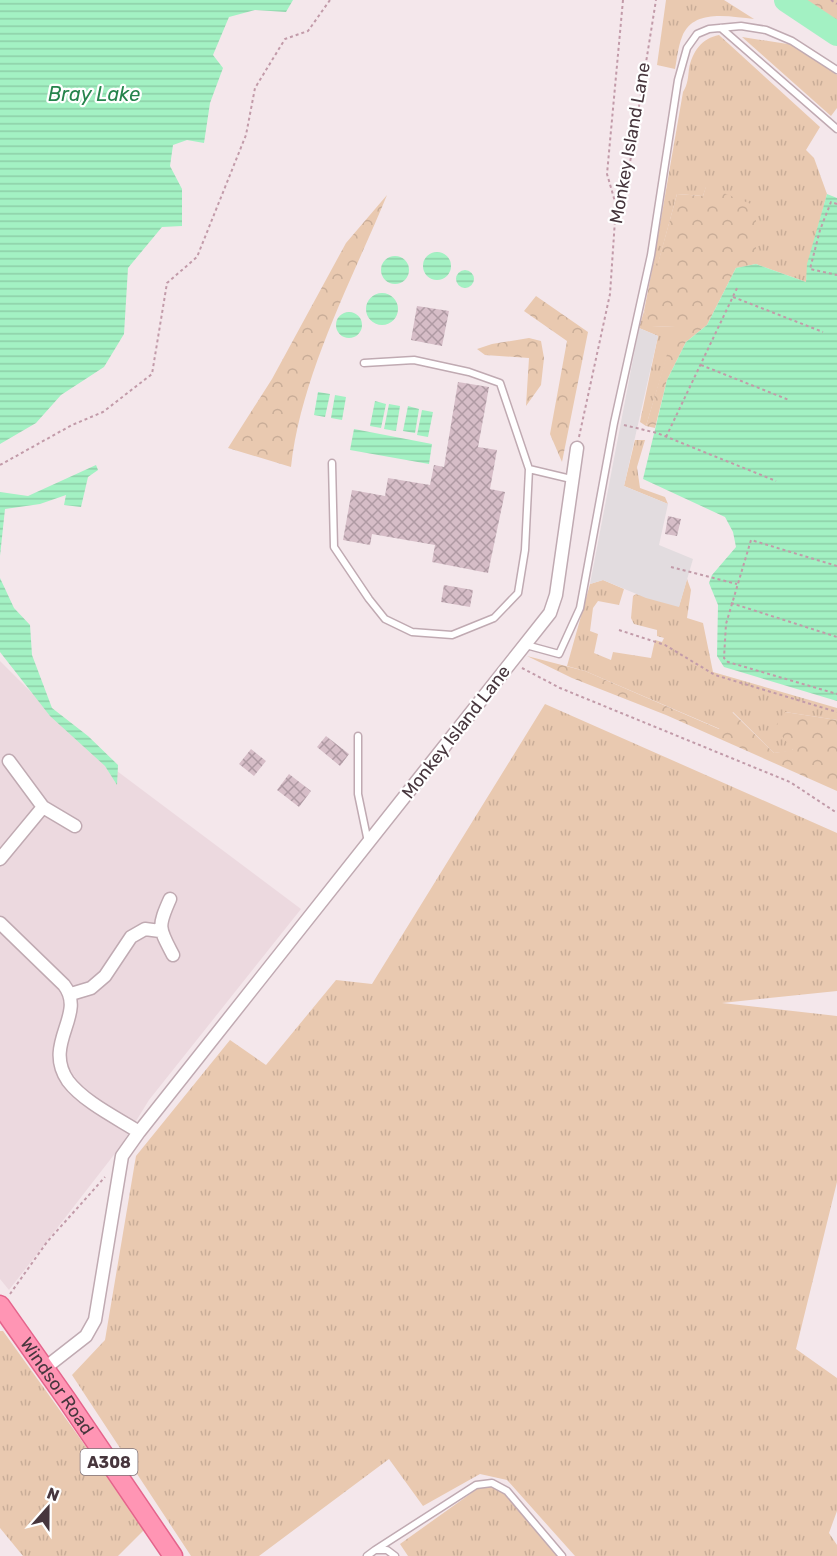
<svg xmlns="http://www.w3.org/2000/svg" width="837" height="1556" viewBox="0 0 837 1556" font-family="Rubik,sans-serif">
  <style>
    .residential { fill: #ecd9df }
    .grass { fill: url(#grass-tufts) }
    .forest { fill: url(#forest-crowns) }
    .parking { fill: #e2dcdf }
    .water { fill: url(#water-rules) }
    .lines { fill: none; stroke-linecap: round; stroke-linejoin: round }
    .river { stroke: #a3f1c3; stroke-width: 24 }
    .building { fill: url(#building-cross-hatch) }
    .service-casing { stroke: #c0aab2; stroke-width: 9 }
    .minor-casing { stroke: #c0aab2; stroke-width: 15 }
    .primary-casing { stroke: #e5648c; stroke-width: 21 }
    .path { stroke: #c29ba9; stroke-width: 2; stroke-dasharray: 3 3; stroke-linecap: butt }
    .service { stroke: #fff; stroke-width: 6 }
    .minor { stroke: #fff; stroke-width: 12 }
    .primary { stroke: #ff95b4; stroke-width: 18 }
    .labels { text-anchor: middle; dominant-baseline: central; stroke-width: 4.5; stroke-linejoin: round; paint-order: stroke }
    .shield { fill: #fff; stroke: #7e7277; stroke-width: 1.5 }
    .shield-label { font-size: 16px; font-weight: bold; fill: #47363d }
    .street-label { font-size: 18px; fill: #47363d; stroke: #fff }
    .water-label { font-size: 20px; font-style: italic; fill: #25844c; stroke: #fff }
  </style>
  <defs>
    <pattern id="grass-tufts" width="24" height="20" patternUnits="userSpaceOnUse" patternTransform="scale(1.5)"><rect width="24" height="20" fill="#e9c9b0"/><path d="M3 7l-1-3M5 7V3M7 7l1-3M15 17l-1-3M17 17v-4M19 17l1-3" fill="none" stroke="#c9ad98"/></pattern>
    <pattern id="forest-crowns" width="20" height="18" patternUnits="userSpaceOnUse" patternTransform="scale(1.5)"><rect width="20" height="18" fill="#e9c9b0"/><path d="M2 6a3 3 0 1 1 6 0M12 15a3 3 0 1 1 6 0" fill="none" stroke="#c9ad98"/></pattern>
    <pattern id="water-rules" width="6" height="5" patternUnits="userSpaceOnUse" patternTransform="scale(1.5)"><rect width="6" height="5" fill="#a3f1c3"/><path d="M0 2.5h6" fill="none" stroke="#8ecfa8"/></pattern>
    <pattern id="building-cross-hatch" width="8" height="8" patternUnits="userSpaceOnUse" patternTransform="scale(1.5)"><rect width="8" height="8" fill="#d6bdc7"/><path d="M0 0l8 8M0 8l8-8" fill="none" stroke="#af9aa3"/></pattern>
  </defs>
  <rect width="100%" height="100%" fill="#f4e7eb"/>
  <!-- residential -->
  <path class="residential" d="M0,661L89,750L301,909L149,1100L120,1147L9,1290L0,1279Z"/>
  <!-- grass -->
  <path class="grass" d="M666,0H724L754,19C730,17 693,8 682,37C678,47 677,59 675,69L657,65Z
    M719,35L820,127L806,150L814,158L827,194L808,264L806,282L756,264L755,244L706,187L703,196L677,194L658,264L653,265L683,92C688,84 688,77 689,69C692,52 702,38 719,35Z
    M742,37L794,45L837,75V108L831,116Z
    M644,311L652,326L676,327L646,426L640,422L658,336L639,328Z
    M635,440H645L637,467L640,488L665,497L668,504L624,486Z
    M687,579L691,590L687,618L703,623L713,672L837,708V720L785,712L793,751L774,753L733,712L720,729L585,671L567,666L590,584L603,580L624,589L619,605L598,601L593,608L590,631L598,634L594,653L611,660L613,652L651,658L655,640L662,642L664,638L657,636V630L634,624L631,618L633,596L636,594L679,606Z
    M545,704L837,833V991L722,1003L837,1016V1182L796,1349L837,1378V1511L829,1533L837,1545V1556H575L507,1480L480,1474L423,1506L389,1459L259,1556H191L72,1375L105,1340L136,1156L230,1040L266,1065L336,980L372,984Z
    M0,1331H3L145,1529L118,1556H23L0,1528Z
    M484,1484L506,1493L563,1556H408L400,1544Z"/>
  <!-- forest -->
  <path class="forest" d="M806,0H837V20Z
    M706,186L756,206V264L736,268L707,325L686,342L667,380L655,428L646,426L675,327L651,326L644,311L653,265L658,263L677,194L703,196Z
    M387,195C352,280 301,375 291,467L228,448L272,379L346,243Z
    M536,296L588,332L562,462L550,434L567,341L524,311Z
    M529,338L541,341L544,358L541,385L526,406L529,358L485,355L477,349L492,344Z
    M527,656L585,671L719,729L732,712L774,753L793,750L775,727L785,712L837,720V791L666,715L572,678Z"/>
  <!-- parking -->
  <path class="parking" d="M639,328L658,336L624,486L668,504L659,545L693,559L679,607L646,598L603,580L590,584Z"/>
  <!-- water -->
  <path class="water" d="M0,0H293L286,12L255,10L229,17L213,55L223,68L210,103L204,143L187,140L173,145L170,166L182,189V226L162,227L128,268L124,334L104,367L61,395L36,423L0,444Z
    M827,194L837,198V701L724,667L717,656L718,605L709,583L712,575L736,547L733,532L725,517L643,479L667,380L686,342L707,325L736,268L756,264L806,282L807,264Z
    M423 266a14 14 0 1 1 28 0a14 14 0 1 1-28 0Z
    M381 270a14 14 0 1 1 28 0a14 14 0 1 1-28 0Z
    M456 279a9 9 0 1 1 18 0a9 9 0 1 1-18 0Z
    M366 309a16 16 0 1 1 32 0a16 16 0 1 1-32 0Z
    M336 325a13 13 0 1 1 26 0a13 13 0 1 1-26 0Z
    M318,392L330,394L325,417L314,415Z
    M335,395L346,397L342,420L331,418Z
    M375,401L386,404L381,428L370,426Z
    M389,404L400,406L396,431L384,429Z
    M408,406L419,409L415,433L403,431Z
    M422,410L433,412L428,437L417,435Z
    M354,429L432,444L429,464L350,450Z
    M96,465L98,470L88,477L81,507L64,505L66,495L40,504L5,509L0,556V492L28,496Z
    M0,578L14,608L30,625L32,655L52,708L88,736L118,765L117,785L105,766L50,716L0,652Z"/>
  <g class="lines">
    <!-- river -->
    <path class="river" d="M786,0L837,34"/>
  </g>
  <!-- building -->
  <path class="building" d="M417,306L449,311L442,346L411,340Z
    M458,382L489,387L478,447L497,450L490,489L505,492L488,573L432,562L435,545L372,534L370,545L343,540L352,490L385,496L388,478L430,485L434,465L444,467Z
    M668,516L681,519L677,536L665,534Z
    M444,585L473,590L470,607L441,602Z
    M326,736L349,754L340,766L317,747Z
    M251,749L266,761L254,776L239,764Z
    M289,774L311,791L299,807L277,790Z"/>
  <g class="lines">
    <defs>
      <path id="service" d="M721,28L837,129
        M364,363L414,360L469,372L500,383L529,469
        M332,463L334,547L369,599L385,619L412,632L452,635L494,618L518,593L525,550L529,469L571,479
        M526,645L559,654L580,608L614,423L651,255L678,80L687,48L697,34L709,29L741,26L766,30L792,41L837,70
        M358,736V794L368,842
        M375,1550L476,1485L492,1483L507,1491L562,1556
        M367,1556L375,1550H387L395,1556"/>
      <path id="minor" d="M9,761L43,807L75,826
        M0,859L43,807
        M170,899C157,928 159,928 173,955
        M0,923L64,985C87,1015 42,1043 68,1081C84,1102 117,1118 139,1132
        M71,994L91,988L105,976L131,937L145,929L160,931
        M45,1368L86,1336L95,1320L122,1156L139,1132L550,613L556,595L577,448"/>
      <g id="primary">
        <path id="s1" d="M0,1305L67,1400L173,1556"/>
      </g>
    </defs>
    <!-- service casing -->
    <use href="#service" class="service-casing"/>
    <!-- minor casing -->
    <use href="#minor" class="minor-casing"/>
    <!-- primary casing -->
    <use href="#primary" class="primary-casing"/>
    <!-- path -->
    <path class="path" d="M831,0L837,4
      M837,204L831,202L820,230L810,269L837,275
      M616,205L607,174L623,0
      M733,297L823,332
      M701,365L789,400
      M624,425L657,433L776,481
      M579,437L610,294L616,205L629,169L656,0
      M666,437L738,286
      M0,465L72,425L103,412L152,374L167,283L197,257L246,135L255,88L285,39L308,31L330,0
      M837,566L751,540L726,624L724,658L728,662L837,694
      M671,567L737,584
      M731,603L837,637
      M619,630L665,645L715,675L837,712
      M522,668L560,688L790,782L837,813
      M10,1294L47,1242L105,1177"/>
    <!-- service -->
    <use href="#service" class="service"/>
    <!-- minor -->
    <use href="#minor" class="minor"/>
    <!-- primary -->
    <use href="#primary" class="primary"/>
  </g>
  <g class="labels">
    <!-- shield labels -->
    <rect class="shield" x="80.5" y="1449" width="57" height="26" rx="4.5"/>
    <g class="shield-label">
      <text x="109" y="1462">A308</text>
    </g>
    <!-- street labels -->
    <g class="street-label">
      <text transform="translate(630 143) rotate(-80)">Monkey Island Lane</text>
      <text transform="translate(456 732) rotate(-52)">Monkey Island Lane</text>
      <text stroke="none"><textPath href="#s1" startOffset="99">Windsor Road</textPath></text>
    </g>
    <!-- water labels -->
    <g class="water-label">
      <text x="94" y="94">Bray Lake</text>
    </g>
  </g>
  <!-- north arrow -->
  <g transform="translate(48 1508) rotate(21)" stroke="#ffffff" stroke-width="4.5" paint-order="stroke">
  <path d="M0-4.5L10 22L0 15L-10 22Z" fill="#47363d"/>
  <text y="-9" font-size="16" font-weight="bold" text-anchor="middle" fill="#47363d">N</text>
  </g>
</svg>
